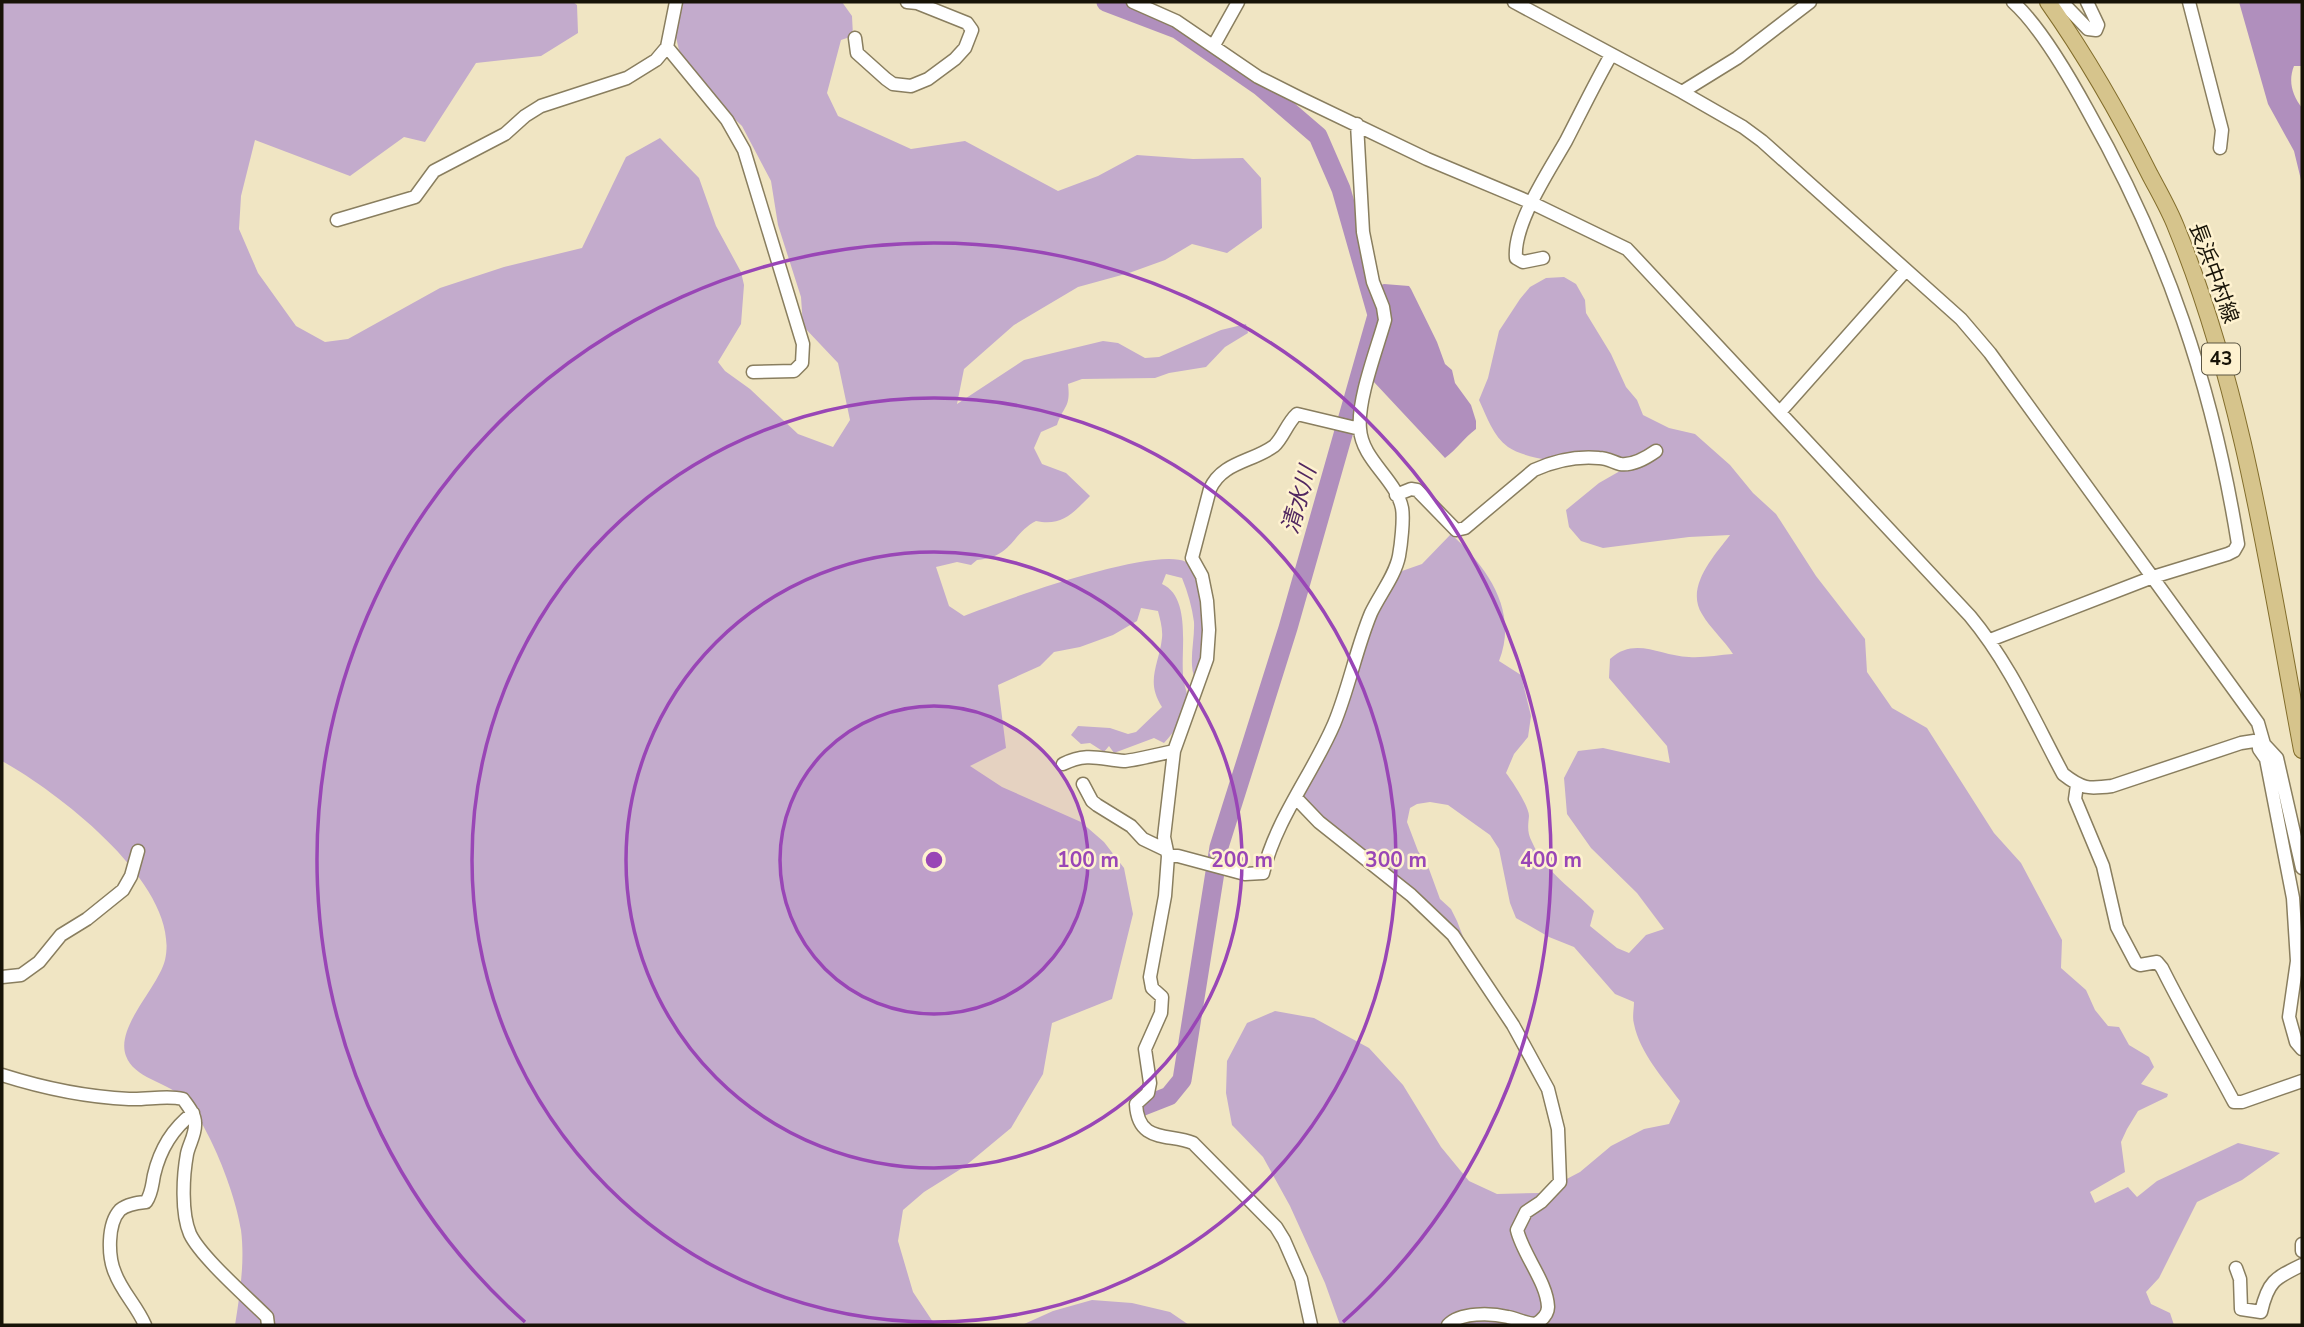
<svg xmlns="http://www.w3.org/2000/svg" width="2304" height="1327" viewBox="0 0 2304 1327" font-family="'Nunito Sans','Noto Sans JP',sans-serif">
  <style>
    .green { fill: #c3abcc }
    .water { fill: #b08fbd }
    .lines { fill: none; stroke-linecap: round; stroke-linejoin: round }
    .river { stroke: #b08fbd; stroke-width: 19 }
    .minor-casing { stroke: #897e5f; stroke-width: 15 }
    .major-casing { stroke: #826d2c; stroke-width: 18 }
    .minor { stroke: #fff; stroke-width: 12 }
    .major { stroke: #d6c48c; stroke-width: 16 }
    .ring { fill: none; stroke: #9946b6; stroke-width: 3.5 }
    .labels { text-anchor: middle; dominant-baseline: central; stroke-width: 5; stroke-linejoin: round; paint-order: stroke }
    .shield { fill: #fef2d0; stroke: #5c5643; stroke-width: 2 }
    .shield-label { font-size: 19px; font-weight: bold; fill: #171307 }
    .street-label { font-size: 21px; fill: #171307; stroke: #fef2d0 }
    .water-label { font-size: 23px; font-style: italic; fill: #512760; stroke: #fef2d0 }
    .centre { fill: #9946b6; stroke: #fef2d0; stroke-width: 3.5 }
    .ring-label { font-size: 21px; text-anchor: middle; font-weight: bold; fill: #9946b6; stroke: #fef2d0; stroke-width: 5; stroke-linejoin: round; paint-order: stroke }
  </style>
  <rect width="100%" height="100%" fill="#f0e5c3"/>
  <!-- green -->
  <path class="green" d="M2,2H573L577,5L578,33L541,56L476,63L425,142L404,137L350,176L255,140L241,196L239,229L258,273L296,326L325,342L348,339L440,288L504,267L582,248L626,157L660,138L699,178L716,226L741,272L744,285L741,324L718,362L725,371L750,389L798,434L833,447L850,420L838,363L803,326L801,297L778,225L771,181L742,126L724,109L698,78L679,50L674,29L683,6L682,2H842L852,16L853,36L841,40L827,93L838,116L911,149L965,141L1058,191L1098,176L1137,155L1193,159L1243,158L1261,178L1262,228L1227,253L1192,244L1165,260L1129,273L1078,287L1014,325L964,369L957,404L1024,360L1103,341L1118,343L1145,358L1159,357L1221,330L1246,324L1248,333L1225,347L1206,367L1169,373L1155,378L1082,379L1068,384C1071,408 1063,406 1057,425L1041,432L1034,448L1042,464L1066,473L1090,496C1074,512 1062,527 1036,521C1011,534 1013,557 977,560L971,565L957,562L936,567L949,606L964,616C1001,601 1154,546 1186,562C1202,571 1207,631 1204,648C1202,659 1198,669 1195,679C1188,663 1195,640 1194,622C1192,607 1188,593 1182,578L1166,574L1162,584C1191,597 1181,648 1183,674C1183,683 1188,693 1188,701C1186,717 1174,732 1164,743L1154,738L1114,753L1109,746L1104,752L1090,743L1081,744L1071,735L1078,726L1110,728L1128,734L1136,732L1162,707C1145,681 1159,665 1162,638C1163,629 1160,619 1158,611L1141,608L1137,621L1113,635L1080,647L1054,652L1040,666L998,685L1006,748L970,766L1002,787L1081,822L1104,842L1124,868L1133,914L1112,999L1052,1023L1043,1074L1011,1128L964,1167L924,1192L903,1210L898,1241L913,1292L935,1325H235C240,1294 245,1261 241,1230C236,1195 208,1120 181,1096C166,1082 134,1078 126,1056C115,1027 158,988 165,960C182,886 58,792 2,761Z
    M1564,277L1576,284L1585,300L1586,313L1611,354L1626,387L1637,400L1643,415L1669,428L1695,434L1730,465L1753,493L1776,514L1816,576L1865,639L1867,672L1892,708L1927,728L1994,833L2021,863L2062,940L2061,968L2086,990L2095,1010L2108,1026L2119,1027L2129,1045L2149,1057L2154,1067L2141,1084L2168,1094L2167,1097L2138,1111L2127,1129L2121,1142L2125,1172L2090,1192L2095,1203L2128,1187L2137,1197L2157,1181L2238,1143L2280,1153L2242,1180L2197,1202L2159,1278L2146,1292L2151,1304L2170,1313L2174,1325H1340L1325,1283L1290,1206L1263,1157L1232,1125L1226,1093L1227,1061L1247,1023L1275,1011L1314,1018L1369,1048L1403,1085L1441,1147L1469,1181L1497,1194L1540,1193L1580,1172L1611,1146L1644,1129L1669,1124L1680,1101C1663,1078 1640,1053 1634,1024C1632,1017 1634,1009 1634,1002L1615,994L1574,947L1549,937L1516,918L1510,903L1499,849L1490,835L1448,805L1430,802L1417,804L1410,808L1407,822L1418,851L1429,869L1440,899L1451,909L1457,921L1467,947L1300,796L1370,627L1392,587L1402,571L1422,564L1451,534C1487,567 1519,611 1499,661L1521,675L1531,716L1528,737L1514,754L1506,773C1512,781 1529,806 1529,816C1528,826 1527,833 1532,842C1546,873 1572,888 1594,911L1590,926L1617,948L1629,953L1646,935L1664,929L1637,893L1591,848L1567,814L1564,778L1578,751L1603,748L1670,763L1667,746L1609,678L1610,659C1635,636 1660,656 1689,657C1703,658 1719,655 1733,654C1724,640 1710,628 1702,614C1685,587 1714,556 1730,535L1689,537L1603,548L1581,541L1569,527L1566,510L1599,483L1627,467C1596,464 1533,464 1508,447C1493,436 1487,417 1479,400L1488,378L1499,331L1520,299L1530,287L1546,278Z
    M1092,1300L1132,1303L1170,1312L1189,1325H1022L1053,1311Z"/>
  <!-- water -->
  <path class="water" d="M2239,2H2302V66H2294C2288,81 2292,95 2302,108V184L2294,151L2268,104Z
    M1384,284L1409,286L1411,289L1437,342L1445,364L1452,370L1455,383L1471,405L1476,421V429C1464,438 1457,449 1445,458L1373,381L1388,305L1381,285Z"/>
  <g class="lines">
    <!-- river -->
    <path class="river" d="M1106,2L1177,29L1261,87L1318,136L1341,189L1377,315L1288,628L1219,847L1182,1080L1169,1096L1141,1107"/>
    <defs>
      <path id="minor" d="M1133,2L1176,21L1258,77L1300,98L1427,159L1532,203L1627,249L1970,616C2010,664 2034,720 2063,774C2082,789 2088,789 2112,786L2241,743L2254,741L2264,744
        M1514,2L1682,92L1743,127L1762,141L1961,319L1990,353L2258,723L2264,744L2277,758L2302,868
        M2062,2L2088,29L2096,30L2098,25L2087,2
        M2189,2L2222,130L2220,148
        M855,38L857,53L886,79L893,84L911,86L928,79L955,59L965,48L972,30L967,23L917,3L907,2
        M1214,45L1238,2
        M667,47L727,120L744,150L803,344L802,363L794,371L753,372
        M1682,92L1737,58L1810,2
        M337,220L415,197L434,171L505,134L525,116L541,106L627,78L656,60L667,47L676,2
        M1543,258L1523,262L1516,258C1513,224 1549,171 1566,141C1581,112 1595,83 1611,55
        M1780,412L1906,270
        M1396,495L1411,489L1417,490L1456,530L1465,528L1534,470C1554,461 1577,456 1599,458C1607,458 1613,462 1620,464C1633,466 1646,458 1656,451
        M1990,640L2153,577L2228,554L2234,551L2238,544C2213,387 2166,249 2088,111C2070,78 2040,26 2013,2
        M2259,742V749L2266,759L2293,898L2297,961L2289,1017L2296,1042L2302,1049
        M1063,764C1087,752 1100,759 1124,761C1131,761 1165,753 1174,751
        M1083,784L1092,801L1097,805L1131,826L1143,839L1166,850
        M2077,785L2075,799L2103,866L2117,927L2136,963L2140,965L2157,962L2162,968C2185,1014 2210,1057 2234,1102H2242L2302,1081
        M1296,798L1319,822L1411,895L1453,935L1513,1025L1548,1089L1558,1129L1560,1182L1541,1202L1526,1212L1517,1230C1523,1255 1547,1282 1548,1307C1548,1315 1542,1320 1536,1324C1526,1324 1518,1319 1508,1317C1491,1313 1460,1312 1448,1325
        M1168,856H1178L1245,874L1263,873C1276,819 1312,775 1334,724C1349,688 1356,649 1371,613C1380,594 1395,576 1399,556C1401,545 1404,519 1402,508C1396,479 1362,460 1360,429C1357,400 1377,349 1385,320L1383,307L1373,282L1363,232L1357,124
        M2,977L21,975L39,962L61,935L87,919L123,890L131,876L138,851
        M2,1075C43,1088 86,1097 129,1099C147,1100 166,1095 183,1099C188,1106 195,1114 195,1123C196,1134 189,1144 187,1154C183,1176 181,1213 190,1234C201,1257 247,1297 267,1317L268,1325
        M2302,1244V1251
        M2236,1268L2240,1279L2241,1309L2261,1312C2268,1281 2275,1278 2302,1265
        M145,1325C137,1306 122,1292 115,1273C108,1257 107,1224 120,1210C127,1204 137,1203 146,1202C152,1193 152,1185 154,1175C160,1149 172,1129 193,1113
        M1311,1325L1301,1279L1284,1240L1276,1227L1193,1143C1169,1133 1138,1144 1136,1104L1148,1093L1150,1083L1145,1049L1161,1013L1162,997L1152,988L1150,977L1165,896L1168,856L1164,837L1174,751L1207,659L1209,630L1207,601L1202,576L1192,558L1210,489C1222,462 1252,462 1274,446C1283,438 1287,423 1297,414L1360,429"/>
      <path id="major" d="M2048,2C2086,56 2120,115 2150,175C2159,192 2169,209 2176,227C2244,393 2269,574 2302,750"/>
    </defs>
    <!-- minor casing -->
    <use href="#minor" class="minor-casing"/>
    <!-- major casing -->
    <use href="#major" class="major-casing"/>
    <!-- minor -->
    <use href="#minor" class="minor"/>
    <!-- major -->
    <use href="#major" class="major"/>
  </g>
  <!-- distance rings -->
  <circle cx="934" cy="860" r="154" fill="#9946b6" fill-opacity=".12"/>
  <g class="ring">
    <circle cx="934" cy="860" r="154"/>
    <circle cx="934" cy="860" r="308"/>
    <circle cx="934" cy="860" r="462"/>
    <path d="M525 1322A617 617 0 1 1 1343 1322"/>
  </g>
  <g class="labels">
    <!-- shield labels -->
    <rect class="shield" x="2202" y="343.5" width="38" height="31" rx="5"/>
    <g class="shield-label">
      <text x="2221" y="359">43</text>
    </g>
    <!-- street labels -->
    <g class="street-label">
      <text transform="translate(2214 273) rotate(70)">長浜中村線</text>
    </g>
    <!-- water labels -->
    <g class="water-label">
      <text transform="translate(1299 500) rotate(-74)">清水川</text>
    </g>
  </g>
  <circle cx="934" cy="860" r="10" class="centre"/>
  <g class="ring-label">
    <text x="1088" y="867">100 m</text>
    <text x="1242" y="867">200 m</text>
    <text x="1396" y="867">300 m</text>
    <text x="1551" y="867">400 m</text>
  </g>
  <!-- border -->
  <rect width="2304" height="1327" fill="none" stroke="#171307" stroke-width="7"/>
</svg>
